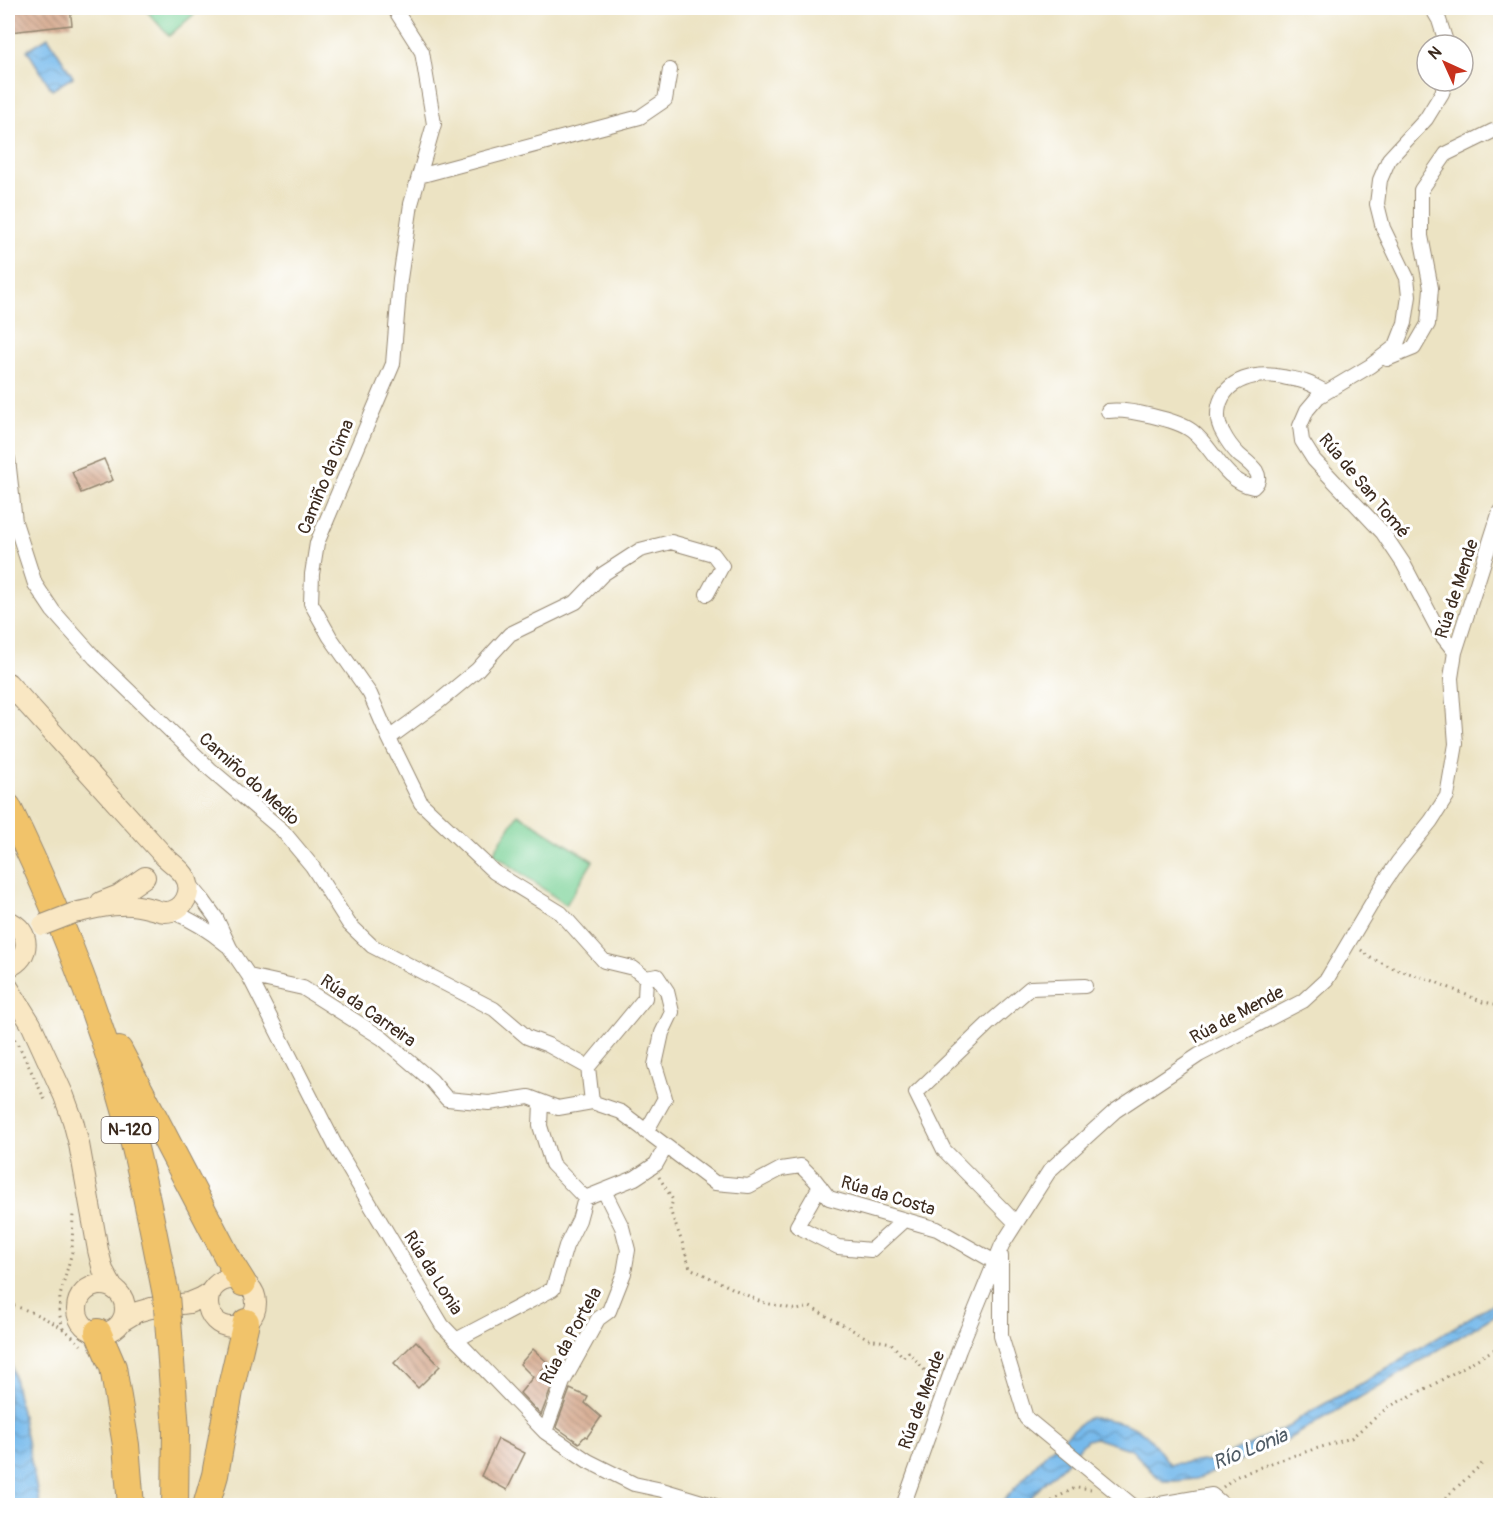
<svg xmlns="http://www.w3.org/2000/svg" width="1508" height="1513" viewBox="0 0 1508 1513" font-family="Pangolin,sans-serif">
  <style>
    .grass { fill: #7ad297; stroke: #5a7e5a; stroke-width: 1.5 }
    .water { fill: url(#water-waves); stroke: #587285; stroke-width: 1.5 }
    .building { fill: url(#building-back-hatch) }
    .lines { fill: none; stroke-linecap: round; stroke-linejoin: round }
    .street-casing { stroke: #948670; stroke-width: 16 }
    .secondary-casing { stroke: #948670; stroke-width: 22 }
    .highway-casing { stroke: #948670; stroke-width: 28 }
    .path { stroke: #948670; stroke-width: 3; stroke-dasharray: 1.5 4.5; stroke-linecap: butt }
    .street { stroke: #fff; stroke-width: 14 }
    .secondary { stroke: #f9e7c3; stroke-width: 20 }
    .highway { stroke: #f1c36a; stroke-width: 26 }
    .secondary-bridge-casing { stroke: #948670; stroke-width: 22; stroke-linecap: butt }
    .highway-bridge-casing { stroke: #948670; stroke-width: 28; stroke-linecap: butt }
    .secondary-bridge { stroke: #f9e7c3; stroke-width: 20 }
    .highway-bridge { stroke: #f1c36a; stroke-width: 26 }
    .labels { text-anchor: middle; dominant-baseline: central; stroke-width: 6; stroke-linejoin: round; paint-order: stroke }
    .shield { fill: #fff; stroke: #766a62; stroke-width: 1.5 }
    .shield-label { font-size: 16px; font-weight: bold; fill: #3b2a1e }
    .street-label { font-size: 18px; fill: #3b2a1e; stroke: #fff }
    .water-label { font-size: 20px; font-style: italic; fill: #505c66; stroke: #fff }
  </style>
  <defs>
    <pattern id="water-waves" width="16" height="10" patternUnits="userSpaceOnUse" patternTransform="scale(1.5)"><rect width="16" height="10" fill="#76baec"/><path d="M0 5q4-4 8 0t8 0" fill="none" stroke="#6297bf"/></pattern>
    <pattern id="building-back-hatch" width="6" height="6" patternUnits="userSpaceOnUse" patternTransform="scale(1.5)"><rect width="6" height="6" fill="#d5a98d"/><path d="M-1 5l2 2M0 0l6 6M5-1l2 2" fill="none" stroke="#ae8a73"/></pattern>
  </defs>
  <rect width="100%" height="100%" fill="#fff"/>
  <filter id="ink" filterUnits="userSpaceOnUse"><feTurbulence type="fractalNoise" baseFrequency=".0167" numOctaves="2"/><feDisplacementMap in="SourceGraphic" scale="12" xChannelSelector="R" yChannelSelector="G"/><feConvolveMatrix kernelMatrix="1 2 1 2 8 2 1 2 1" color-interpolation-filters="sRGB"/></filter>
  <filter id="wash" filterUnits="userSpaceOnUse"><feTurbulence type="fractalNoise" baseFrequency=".008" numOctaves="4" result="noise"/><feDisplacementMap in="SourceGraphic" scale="24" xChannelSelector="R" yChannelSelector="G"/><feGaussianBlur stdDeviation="1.35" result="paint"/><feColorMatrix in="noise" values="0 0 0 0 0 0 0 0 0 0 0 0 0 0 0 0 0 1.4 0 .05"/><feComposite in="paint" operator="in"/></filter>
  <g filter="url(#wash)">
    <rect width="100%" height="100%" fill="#ece3c3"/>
    <!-- grass -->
    <path class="grass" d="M144,8H201L169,36Z
      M518,814L593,861L566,905L493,853Z"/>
    <!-- water -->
    <path class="water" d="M48,37L73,77L52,90L27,50Z
      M1500,1299V1312L1386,1382L1288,1439L1224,1468L1196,1479L1176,1481H1163L1152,1472L1132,1450L1095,1438L1087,1440L1062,1467L1045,1482L1024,1505L999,1506L1049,1450L1089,1417C1107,1419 1129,1422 1145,1434C1154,1442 1162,1455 1170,1464L1215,1460L1290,1426L1303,1416L1371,1378Z
      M8,1348L40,1505H8Z"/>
    <g id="blocks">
      <!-- building -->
      <path class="building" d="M23,8H70L72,25L10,32L8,9Z
        M104,459L113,480L81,493L72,472Z
        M416,1341L440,1366L418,1388L394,1363Z
        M533,1349L548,1363L541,1371L554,1381L541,1415L520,1393L533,1377L520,1364Z
        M570,1389L588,1397L585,1403L601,1417L587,1437L585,1436L579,1443L556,1427Z
        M498,1439L525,1453L507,1490L481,1476Z"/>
    </g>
  </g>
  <g filter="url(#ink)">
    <use href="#blocks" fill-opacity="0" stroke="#948670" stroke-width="1.5"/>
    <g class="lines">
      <defs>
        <path id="street" d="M394,8L422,52L434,124L411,204L400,279L393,364L317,543L312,574L311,603L330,637L370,694L389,738L421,803L494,872L561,913L604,961L633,968L646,978
          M1432,8L1439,20L1447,45
          M1446,81L1442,93L1426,119L1389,159L1380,180L1377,204L1383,228L1407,278L1409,296L1405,323L1396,346L1370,366L1318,397L1307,410L1300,426L1302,441L1314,460L1383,533L1403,563L1440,633L1455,652
          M419,176L640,117L665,100L670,70
          M1387,359L1414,348L1428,324L1431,288L1421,236V190L1446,154L1493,131
          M1108,411C1126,408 1178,420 1192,431C1214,448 1223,481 1253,487C1259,482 1260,478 1256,471C1252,465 1245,460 1239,455C1233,449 1227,441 1223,433C1218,425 1217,415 1219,406C1226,378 1257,372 1283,377C1290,379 1298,379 1305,382C1312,384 1319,389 1326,392
          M8,459L15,522L35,584L53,611L95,658L210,769L282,830L312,866L349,924L372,946L494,1009L527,1037L548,1045L588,1067
          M389,738L437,703L477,670L510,634L576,602L603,574L640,550L671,542L713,554L722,566L707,594
          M188,882L203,900L216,918L230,948L249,976L336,1147L442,1325L545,1432L588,1461L634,1484L662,1490L715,1506
          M171,911C193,920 209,930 227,945
          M249,976L303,988L382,1038L431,1080L447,1099L489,1103L529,1097L558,1108L592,1102
          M646,978L657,976L667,991L672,1012L662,1033L655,1065L665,1098L646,1132
          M541,1102L540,1126L552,1164L585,1198
          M592,1102L621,1112L715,1183L749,1186L781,1169L801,1166L815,1180L829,1198L937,1229L995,1262
          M592,1102L588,1067L645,998L646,978
          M820,1186L797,1226L838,1247L871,1250L904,1220
          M1016,1223L944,1150L916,1093L988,1024L1030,988L1085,986
          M1001,1256V1336L1026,1418L1133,1506
          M456,1340L553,1289L566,1246L579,1220L585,1198L635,1178L656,1164L666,1146
          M545,1432L563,1382L598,1319L609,1311L624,1273L628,1250L622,1227L604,1191
          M903,1506L959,1350L1002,1245L1050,1170L1115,1111L1199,1055L1303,1001L1327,979L1385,881L1398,862L1431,821L1447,796L1456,744L1451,678L1455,652L1500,511
          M1148,1506L1212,1495L1225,1506"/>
        <path id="secondary" d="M8,683L164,856C170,862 179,868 184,875C195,890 184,912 165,912C160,912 156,910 152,909C141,906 130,904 120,905C105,905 89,910 74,913
          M101,902L119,895L145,877
          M8,921C31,930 32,958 8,967
          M8,987L31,1024L64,1096L73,1121L79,1144L98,1250L103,1270L113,1288
          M208 1303a24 24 0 1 1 48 0a24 24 0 1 1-48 0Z
          M77 1309a24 24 0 1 1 48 0a24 24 0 1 1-48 0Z
          M122,1321L137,1312L151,1308L189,1303L201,1298L211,1292"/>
        <path id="highway" d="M8,807C61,916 106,1030 135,1148C147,1196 156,1245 166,1295
          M119,1050L231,1264L243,1283
          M168,1320L176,1430L175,1506
          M98,1332L113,1367L126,1445L131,1506
          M206,1506L215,1475L230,1391L246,1322"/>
      </defs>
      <!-- street casing -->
      <use href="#street" class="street-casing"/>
      <!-- secondary casing -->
      <use href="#secondary" class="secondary-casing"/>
      <!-- highway casing -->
      <use href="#highway" class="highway-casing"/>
      <!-- path -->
      <path class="path" d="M1361,950L1371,958L1393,968L1431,980L1483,1002L1500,1005
        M8,1029L20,1048L45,1100
        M659,1177L673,1200L670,1210L682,1242L690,1268L761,1302L797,1310L810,1307L869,1339L891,1343L903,1357L909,1352L933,1380
        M8,1304C26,1309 46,1318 62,1328C69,1333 75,1339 81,1345
        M63,1329L59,1312L60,1296L72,1252L73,1213
        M1223,1487L1235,1477L1279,1460L1351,1438L1388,1407L1431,1386L1500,1346
        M1048,1506L1054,1499L1077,1487L1091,1489
        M1437,1506L1485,1461"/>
      <!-- street -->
      <use href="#street" class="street"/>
      <!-- secondary -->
      <use href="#secondary" class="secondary"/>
      <!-- highway -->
      <use href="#highway" class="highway"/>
      <defs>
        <path id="secondary-bridge" d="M43,925L74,913"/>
        <path id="highway-bridge" d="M166,1295L168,1320"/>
      </defs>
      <!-- secondary-bridge casing -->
      <use href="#secondary-bridge" class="secondary-bridge-casing"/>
      <!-- highway-bridge casing -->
      <use href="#highway-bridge" class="highway-bridge-casing"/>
      <!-- secondary-bridge -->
      <use href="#secondary-bridge" class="secondary-bridge"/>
      <!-- highway-bridge -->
      <use href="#highway-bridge" class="highway-bridge"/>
    </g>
  </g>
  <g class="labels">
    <!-- shield labels -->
    <rect class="shield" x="101.5" y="1117" width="57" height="26" rx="4.5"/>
    <g class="shield-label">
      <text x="130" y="1130">N-120</text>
    </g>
    <!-- street labels -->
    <g class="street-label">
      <text transform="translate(326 477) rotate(-68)">Camiño da Cima</text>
      <text transform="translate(1364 486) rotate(50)">Rúa de San Tomé</text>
      <text transform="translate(1457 589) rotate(-72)">Rúa de Mende</text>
      <text transform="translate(249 779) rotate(42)">Camiño do Medio</text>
      <text transform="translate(368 1011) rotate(35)">Rúa da Carreira</text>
      <text transform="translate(1237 1015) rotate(-28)">Rúa de Mende</text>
      <text transform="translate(888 1196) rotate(17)">Rúa da Costa</text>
      <text transform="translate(433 1273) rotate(58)">Rúa da Lonia</text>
      <text transform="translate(571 1336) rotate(-61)">Rúa da Portela</text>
      <text transform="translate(922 1400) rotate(-70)">Rúa de Mende</text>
    </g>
    <!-- water labels -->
    <g class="water-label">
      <text transform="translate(1250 1449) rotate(-22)">Río Lonia</text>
    </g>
  </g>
  <!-- margin -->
  <rect width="1508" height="1513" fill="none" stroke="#fff" stroke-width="30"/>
  <!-- north arrow -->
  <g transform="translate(1445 63) rotate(315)"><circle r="28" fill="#ffffff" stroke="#b1aaa5" stroke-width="1.5"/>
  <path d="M0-4.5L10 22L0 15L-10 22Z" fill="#c8321e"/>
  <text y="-9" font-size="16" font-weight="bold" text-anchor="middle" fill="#3b2a1e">N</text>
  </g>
</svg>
